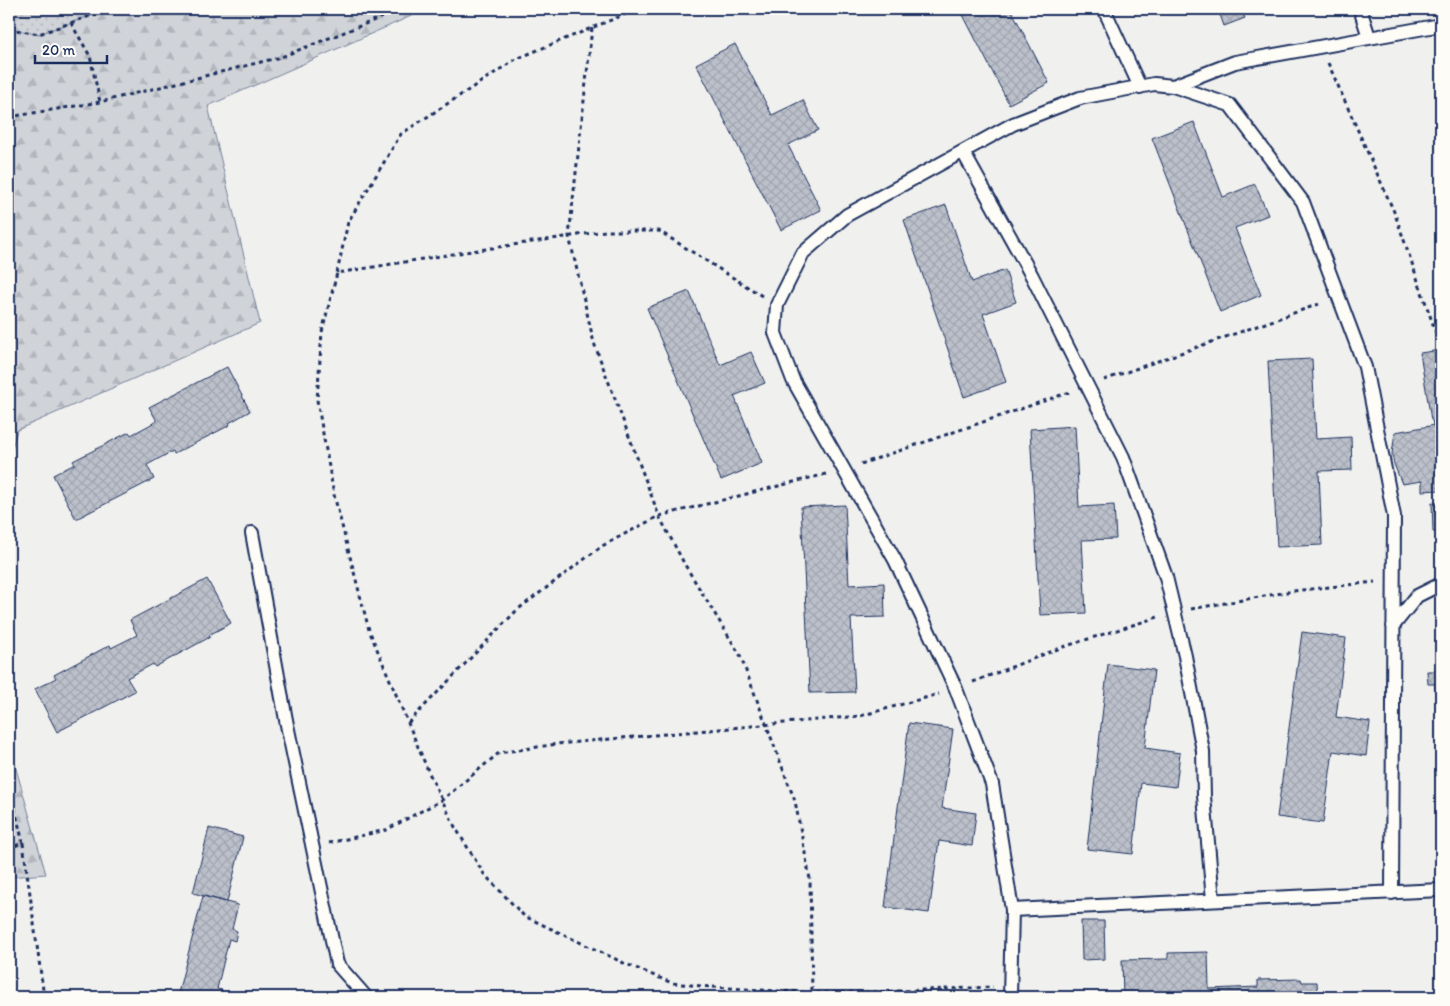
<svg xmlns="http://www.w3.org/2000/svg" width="1450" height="1006" viewBox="0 0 1450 1006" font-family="Itim,sans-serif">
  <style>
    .grass { fill: url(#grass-dots); stroke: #76819b }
    .forest { fill: url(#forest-firs); stroke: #76819b }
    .building { fill: url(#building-cross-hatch); stroke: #1b2f5e }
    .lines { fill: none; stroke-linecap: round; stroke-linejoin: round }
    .lane-casing { stroke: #1b2f5e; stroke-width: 16 }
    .path { stroke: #1b2f5e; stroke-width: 3; stroke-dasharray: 4 4; stroke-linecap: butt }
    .lane { stroke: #fdfcf7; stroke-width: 12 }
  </style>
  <defs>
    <pattern id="grass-dots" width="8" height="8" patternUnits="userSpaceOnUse" patternTransform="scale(1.25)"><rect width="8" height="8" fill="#d0d3d8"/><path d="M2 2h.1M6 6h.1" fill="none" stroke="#b2b5bc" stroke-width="1.8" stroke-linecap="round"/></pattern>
    <pattern id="forest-firs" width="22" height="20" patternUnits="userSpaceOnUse" patternTransform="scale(1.25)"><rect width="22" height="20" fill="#d0d3d8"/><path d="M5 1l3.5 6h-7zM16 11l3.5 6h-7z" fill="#b2b5bc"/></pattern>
    <pattern id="building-cross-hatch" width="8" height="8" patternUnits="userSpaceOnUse" patternTransform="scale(1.25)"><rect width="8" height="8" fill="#bbc0ca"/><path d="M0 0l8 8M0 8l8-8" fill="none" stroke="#a0a5b0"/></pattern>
  </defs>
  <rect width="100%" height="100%" fill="#f0f0ee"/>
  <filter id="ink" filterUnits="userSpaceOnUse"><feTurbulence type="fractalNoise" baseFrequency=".02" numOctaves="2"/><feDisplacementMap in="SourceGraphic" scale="10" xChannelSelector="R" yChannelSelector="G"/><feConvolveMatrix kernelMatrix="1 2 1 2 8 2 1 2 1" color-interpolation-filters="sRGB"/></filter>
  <g filter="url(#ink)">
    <!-- grass -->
    <path class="grass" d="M9,9H110L39,34L9,29Z"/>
    <!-- forest -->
    <path class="forest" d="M110,9H427L208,106L260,323L17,430L9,459V29L39,34Z
      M9,744L46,874L9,877Z"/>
    <!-- building -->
    <path class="building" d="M960,9H1016L1012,11L1049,83L1009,104Z
      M1218,9H1247L1242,11L1245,18L1224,26Z
      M735,44L772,115L803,100L818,130L788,145L821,210L781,230L696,64Z
      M1194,122L1223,197L1255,184L1268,215L1235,228L1261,295L1220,312L1152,138Z
      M946,205L972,282L1005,270L1016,302L983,314L1006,382L964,397L904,220Z
      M689,291L720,365L751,352L765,383L734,396L762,463L721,480L647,308Z
      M1441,350V424L1433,425L1432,420H1431L1420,353Z
      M1312,359L1316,439L1351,437L1352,470L1319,471L1322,545L1277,547L1268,361Z
      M227,367L250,411L229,423L230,425L174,454L173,451L147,465L154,479L76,519L53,475L75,464L73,461L129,432L131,435L157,421L149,407Z
      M1441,424V490L1422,491V481L1402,484L1394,464L1392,454L1395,432Z
      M1075,426L1079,507L1114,505L1116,539L1082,540L1086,613L1040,615L1030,429Z
      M1432,503H1441V532H1433Z
      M845,505L849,585L884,583L885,617L851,618L855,692L810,693L801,507Z
      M207,579L231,623L209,635L210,637L155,667L153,664L127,678L135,691L57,732L35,689L56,678L54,675L110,645L111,648L137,635L130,620Z
      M1302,632L1346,638L1336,717L1370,722L1366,756L1333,751L1323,823L1277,817Z
      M1108,664L1154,670L1145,748L1180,753L1176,787L1141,783L1133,854L1087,849Z
      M1435,669H1441V702H1436L1435,684H1428L1427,671H1435Z
      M909,723L953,729L942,808L976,813L972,846L939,841L929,913L885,907Z
      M209,828L243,837L227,902L193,893Z
      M203,896L238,905L232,929L237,931L235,941L229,939L217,989L222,990L220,997H177Z
      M1081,921H1104L1105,959L1082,960Z
      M1208,952L1209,989L1258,987V980L1301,979L1302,982H1317L1318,997H1123L1122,960L1168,959V953Z"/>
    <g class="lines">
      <defs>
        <path id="lane" d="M1104,9L1140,87
          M1360,9L1369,37
          M1173,86L1230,105L1303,202L1365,367L1394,516L1392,893
          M963,152L1032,276L1123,457L1166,577L1185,656L1203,751L1204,796L1213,900
          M252,533L286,720L337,964L366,997
          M1393,626L1417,596L1441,584
          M1012,910L1441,890
          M1010,997L1012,910L992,784L956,689L895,560L793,380L775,333L777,305L803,253L847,215L1013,124L1080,98L1154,84L1173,86L1235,62L1441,25"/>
      </defs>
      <!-- lane casing -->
      <use href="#lane" class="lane-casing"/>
      <!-- path -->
      <path class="path" d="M71,23L90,56L100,102
        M592,28L569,236L594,343L659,516L685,565L740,655L795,801L810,879L812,993
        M9,29L39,34L110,9
        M1328,63L1395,214L1436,333L1441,332
        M9,117L100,102L281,57L403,9
        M337,273L348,222L401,134L516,59L638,9
        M762,296L659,231H605L459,253L337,273L322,332L317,400L334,495L369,630L429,773L455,827L484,874L524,916L626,964L672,983L711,987L812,993L877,992L993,987
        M1104,380L1322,303
        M861,464L1070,392
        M1191,609L1293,591L1375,582
        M973,682L1063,647L1158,617
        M408,723L517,610L602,546L659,516L826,474
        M9,785L23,843L9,848
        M23,843L44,997
        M329,843L386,830L442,800L499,753L557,744L860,716L939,694"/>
      <!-- lane -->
      <use href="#lane" class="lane"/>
    </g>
  </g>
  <!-- margin -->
  <rect width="1450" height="1006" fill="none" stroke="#fdfcf7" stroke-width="30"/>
  <rect x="15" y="15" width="1420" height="976" fill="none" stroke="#1b2f5e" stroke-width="2" filter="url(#ink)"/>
  <!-- scale -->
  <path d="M35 55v8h72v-8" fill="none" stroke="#1b2f5e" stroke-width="2.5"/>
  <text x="42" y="55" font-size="15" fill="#1b2f5e" stroke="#fdfcf7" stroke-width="4" paint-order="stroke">20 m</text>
</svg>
